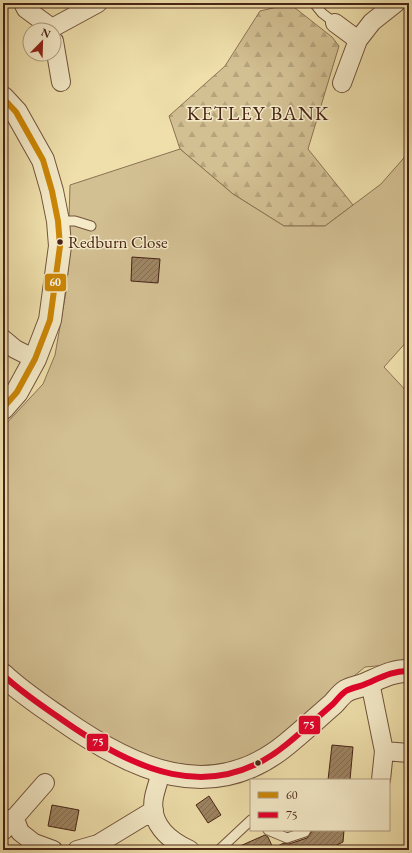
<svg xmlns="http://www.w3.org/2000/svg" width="412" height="853" viewBox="0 0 412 853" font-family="'EB Garamond',serif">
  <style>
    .forest { fill: url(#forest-firs); stroke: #8d7254 }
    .park { fill: #d2bf92; stroke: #8d7254 }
    .building { fill: url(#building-hatch); stroke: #482416 }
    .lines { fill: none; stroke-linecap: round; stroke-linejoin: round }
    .service-casing { stroke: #72533b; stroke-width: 11 }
    .minor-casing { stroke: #72533b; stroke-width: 20 }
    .tertiary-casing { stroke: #72533b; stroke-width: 24 }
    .service { stroke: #f4eac8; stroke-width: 9 }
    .minor { stroke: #f4eac8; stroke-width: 18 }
    .tertiary { stroke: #f4eac8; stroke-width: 22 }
    .bus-1-casing { stroke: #f4eac8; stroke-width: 9 }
    .bus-2-casing { stroke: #f4eac8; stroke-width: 9 }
    .bus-1 { stroke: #cb8606; stroke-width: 6 }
    .bus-2 { stroke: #e4002b; stroke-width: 6 }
    .bus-dot { fill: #482416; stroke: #f4eac8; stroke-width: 1.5 }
    .labels { text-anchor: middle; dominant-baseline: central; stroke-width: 3; stroke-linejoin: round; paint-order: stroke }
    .bus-label { font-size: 17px; fill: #482416; stroke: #f4eac8; text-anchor: start }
    .quarter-label { font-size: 20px; letter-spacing: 1px; fill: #482416; stroke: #f4eac8 }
    .line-badge { stroke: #f4eac8; stroke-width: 1.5 }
    .badge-label { font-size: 11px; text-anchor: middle; font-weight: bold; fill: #fff }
  </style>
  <defs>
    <pattern id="forest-firs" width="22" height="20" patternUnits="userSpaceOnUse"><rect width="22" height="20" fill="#d2bf92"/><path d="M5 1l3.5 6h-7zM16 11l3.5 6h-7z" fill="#b6a47d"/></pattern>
    <pattern id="building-hatch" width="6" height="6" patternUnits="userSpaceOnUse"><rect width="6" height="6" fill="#9e8563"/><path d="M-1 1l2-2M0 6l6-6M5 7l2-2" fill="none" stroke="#836d51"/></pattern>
  </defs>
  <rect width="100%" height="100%" fill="#eedfab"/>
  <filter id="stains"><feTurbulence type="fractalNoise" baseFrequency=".005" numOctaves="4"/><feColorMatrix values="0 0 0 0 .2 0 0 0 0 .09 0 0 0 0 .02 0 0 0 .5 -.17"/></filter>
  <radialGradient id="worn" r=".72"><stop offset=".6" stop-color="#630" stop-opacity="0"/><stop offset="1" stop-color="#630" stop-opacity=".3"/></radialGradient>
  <!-- forest -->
  <path class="forest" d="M290,4L332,37L339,46L308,149L353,205L325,226H284L233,194L180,149L169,116L225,66L260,11Z"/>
  <!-- park -->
  <path class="park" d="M180,149L233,194L284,226H325L381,184L409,152V339L384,367L409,394V663L365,667L263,751L216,767L168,764L123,746L60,713L19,681L3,662V427L43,384L55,355L67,286L70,185Z"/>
  <!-- building -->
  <path class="building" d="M132,257L160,259L158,283L131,281Z
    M332,745L353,747L350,780H328Z
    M209,796L221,815L208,823L196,805Z
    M52,805L79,810L75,831L48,826Z
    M313,830H344L343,842L333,847L334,850H231L265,835L268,837L273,848L284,843L289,844L307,838Z"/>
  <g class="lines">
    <defs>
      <path id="service" d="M314,3L322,13L335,23
        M58,221H75L91,226
        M268,830L287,838L305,832L306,830
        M219,850L251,820"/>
      <path id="minor" d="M23,3L26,9L52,28
        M335,23L358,40
        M52,28L98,3
        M54,41L61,82
        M342,83L358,40L372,22L396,3
        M3,339L15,349L35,359
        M370,682L384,751L381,780
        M384,751L409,753
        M161,772C159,780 156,788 154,797C149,823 168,840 190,850
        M14,817L20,832L34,843L53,850
        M3,831L45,783
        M77,850L98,844L154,810"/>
      <path id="tertiary" d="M3,98L16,112L43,160L52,191L58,221L60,246L50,320L35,359L17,392L3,408
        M3,675C21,692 41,705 61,719C132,769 211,807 287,744C303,731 318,717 333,704C337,700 341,694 346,691C351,688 358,687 363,685C378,679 393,670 409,671"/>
    </defs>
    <!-- service casing -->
    <use href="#service" class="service-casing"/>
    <!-- minor casing -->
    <use href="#minor" class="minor-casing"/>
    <!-- tertiary casing -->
    <use href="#tertiary" class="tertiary-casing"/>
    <!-- service -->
    <use href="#service" class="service"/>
    <!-- minor -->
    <use href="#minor" class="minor"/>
    <!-- tertiary -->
    <use href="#tertiary" class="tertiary"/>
    <defs>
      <path id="bus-1" d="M3,98L16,112L43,160L52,191L58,221L60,246L50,320L35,359L17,392L3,408"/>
      <path id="bus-2" d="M3,675C21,692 41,705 61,719C132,769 211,807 287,744C303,731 318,717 333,704C337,700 341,694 346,691C351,688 358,687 363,685C378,679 393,670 409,671"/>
    </defs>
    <!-- bus-1 casing -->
    <use href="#bus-1" class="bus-1-casing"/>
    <!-- bus-2 casing -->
    <use href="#bus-2" class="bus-2-casing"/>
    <!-- bus-1 -->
    <use href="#bus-1" class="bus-1"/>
    <!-- bus-2 -->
    <use href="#bus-2" class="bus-2"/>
  </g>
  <!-- markers -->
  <g class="bus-dot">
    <circle cx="60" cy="242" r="3.5"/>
    <circle cx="258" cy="763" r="3.5"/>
  </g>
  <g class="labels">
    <!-- bus labels -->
    <g class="bus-label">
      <text x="68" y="242">Redburn Close</text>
    </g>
    <!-- quarter labels -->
    <g class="quarter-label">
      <text x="258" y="113">KETLEY BANK</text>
    </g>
  </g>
  <g class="line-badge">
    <rect x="44" y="273" width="23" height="19" rx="4" fill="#cb8606"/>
    <rect x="298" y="715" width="23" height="20" rx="4" fill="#e4002b"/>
    <rect x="86" y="733" width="23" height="19" rx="4" fill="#e4002b"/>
  </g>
  <g class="badge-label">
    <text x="55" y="286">60</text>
    <text x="309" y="729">75</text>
    <text x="98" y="746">75</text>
  </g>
  <!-- margin -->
  <rect width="412" height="853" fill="none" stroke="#eedfab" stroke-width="16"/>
  <rect x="4" y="4" width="404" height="845" fill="none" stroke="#482416" stroke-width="2"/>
  <rect x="8" y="8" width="396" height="837" fill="none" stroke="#482416"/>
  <!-- legend -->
  <rect x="250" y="779" width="140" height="52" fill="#f4eac8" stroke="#af9b81"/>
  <rect x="258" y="792" width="20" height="6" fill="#cb8606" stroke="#af9b81"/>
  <text x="286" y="799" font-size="12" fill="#482416">60</text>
  <rect x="258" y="812" width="20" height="6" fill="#e4002b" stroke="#af9b81"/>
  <text x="286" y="819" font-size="12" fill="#482416">75</text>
  <!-- north arrow -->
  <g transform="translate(42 42) rotate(23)"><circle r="19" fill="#f4eac8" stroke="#af9b81"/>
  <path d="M0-3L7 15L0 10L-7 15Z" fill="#8f2418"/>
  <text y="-6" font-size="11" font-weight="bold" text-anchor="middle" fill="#482416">N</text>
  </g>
  <rect width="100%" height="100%" filter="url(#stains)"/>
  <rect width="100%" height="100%" fill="url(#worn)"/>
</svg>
